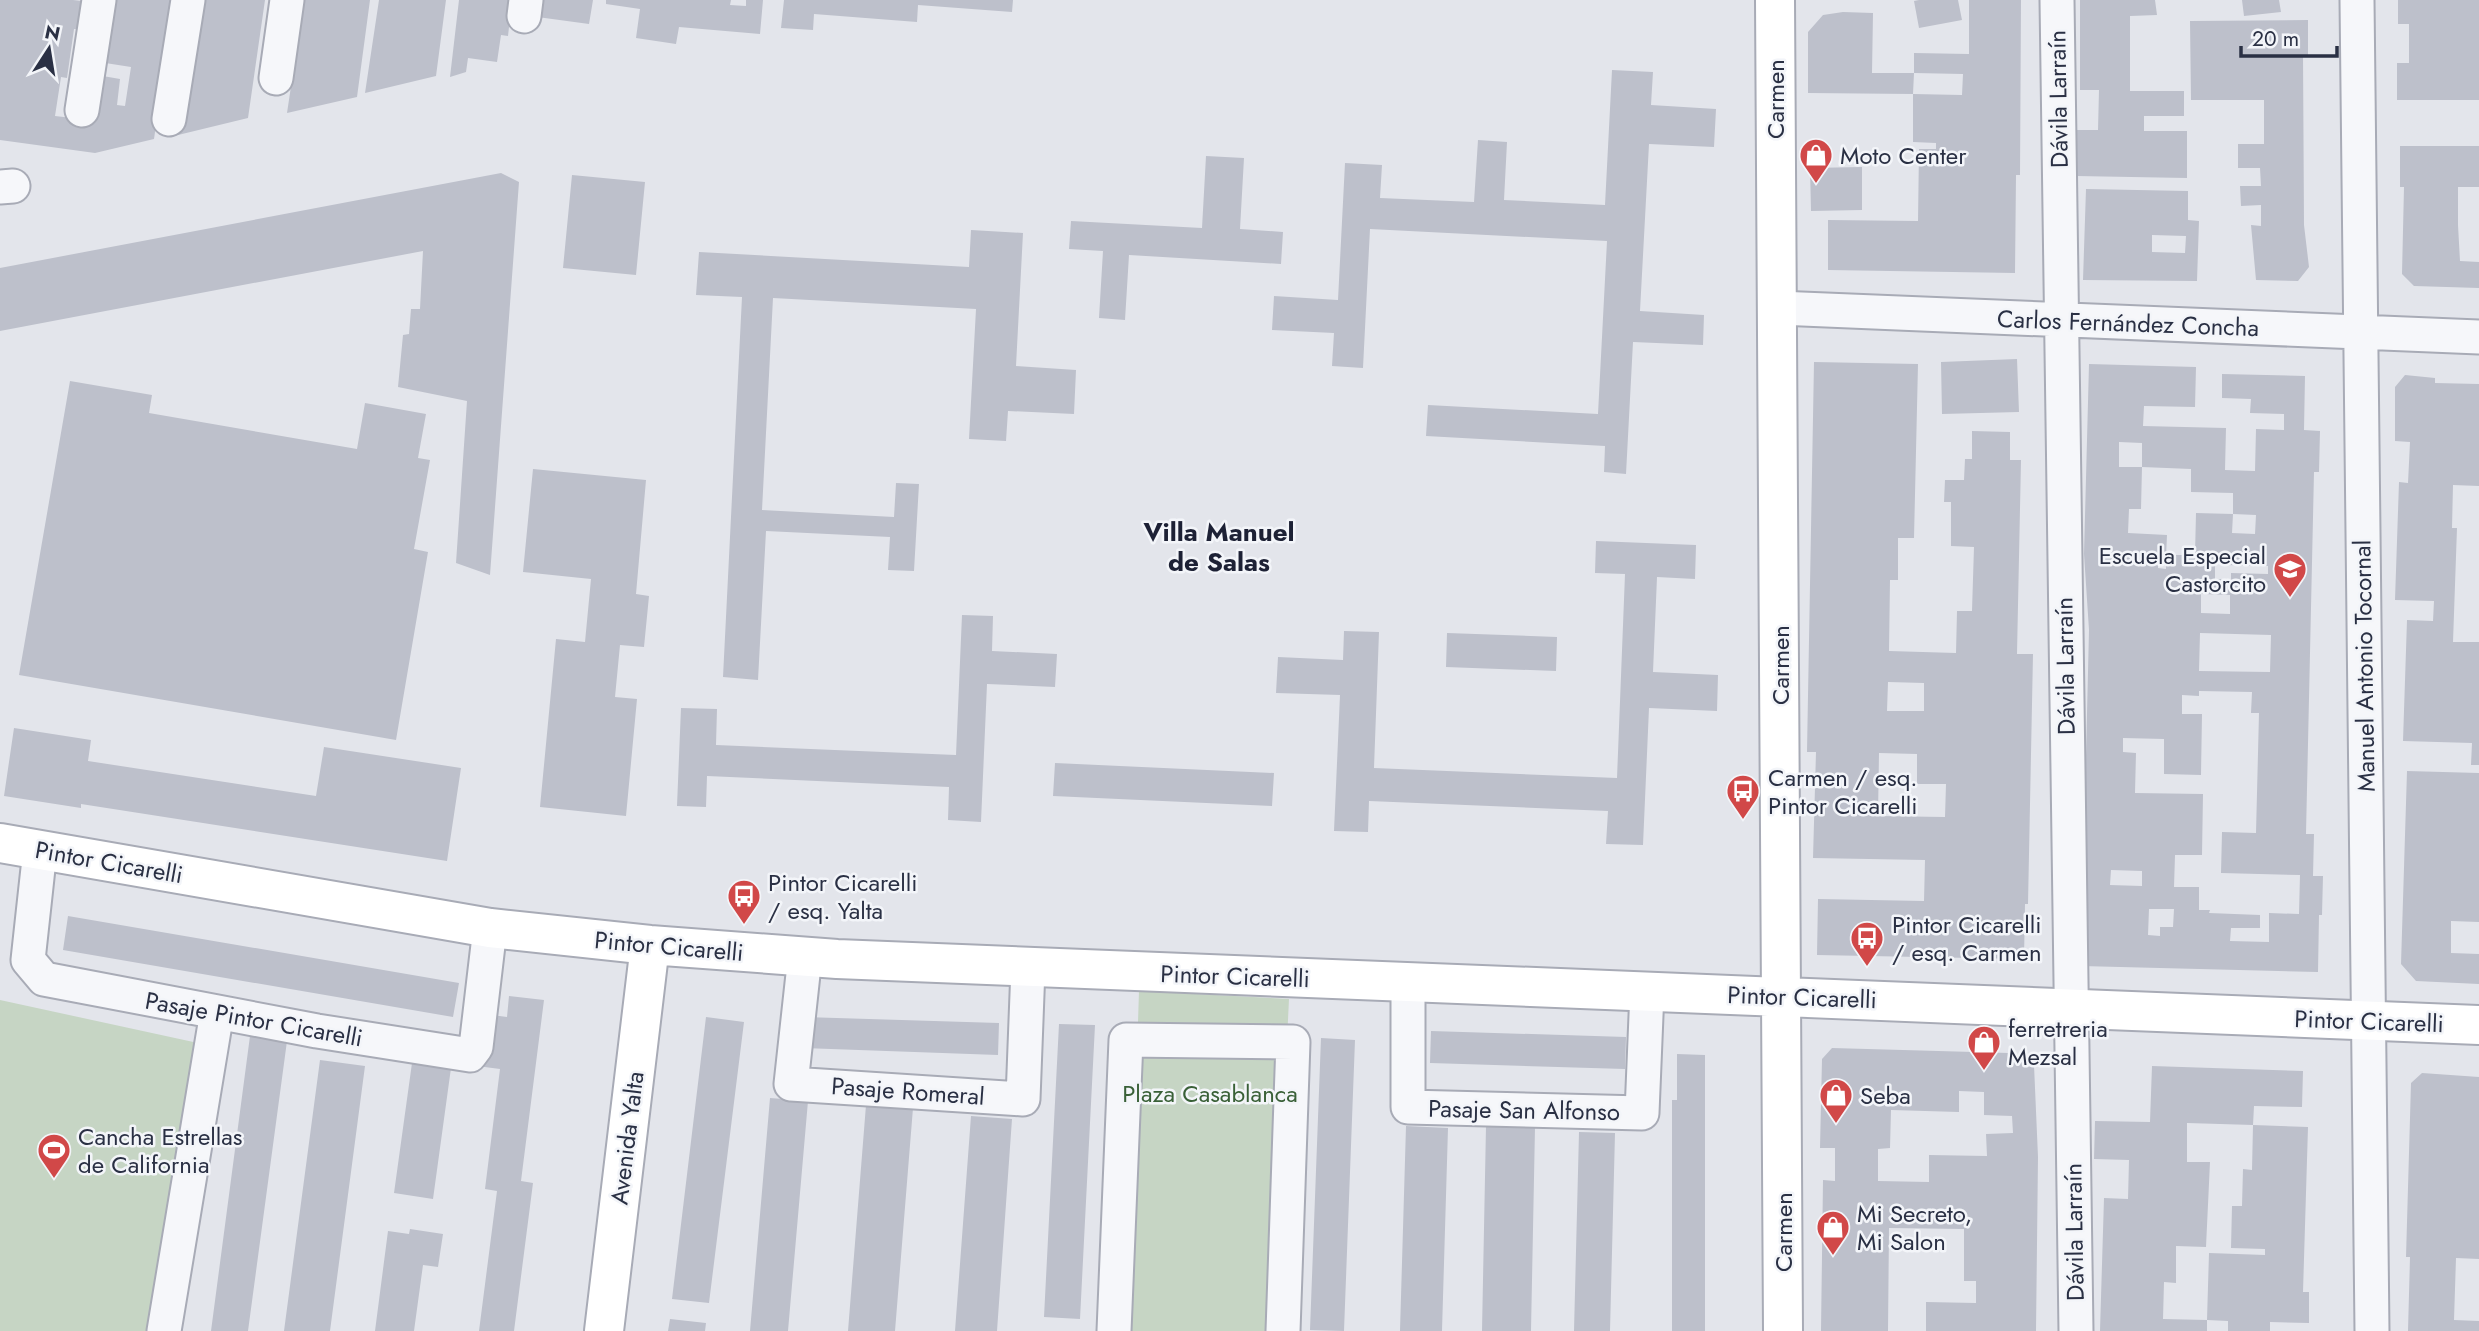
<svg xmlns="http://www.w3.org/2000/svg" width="2479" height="1331" viewBox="0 0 2479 1331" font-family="Jost,sans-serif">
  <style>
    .green { fill: #c6d5c4 }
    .building { fill: #bdc0cb; fill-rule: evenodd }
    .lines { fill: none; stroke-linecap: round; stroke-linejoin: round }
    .street-casing { stroke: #a8abb6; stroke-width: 37 }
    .secondary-casing { stroke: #a8abb6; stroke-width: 42 }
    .street { stroke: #f6f7fa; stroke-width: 33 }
    .secondary { stroke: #fff; stroke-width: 38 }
    .labels { text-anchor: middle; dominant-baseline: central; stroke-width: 5; stroke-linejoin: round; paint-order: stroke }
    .street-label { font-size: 24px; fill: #2a3044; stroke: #f3f5f9 }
    .poi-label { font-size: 24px; fill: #2a3044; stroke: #f3f5f9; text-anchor: start }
    .park-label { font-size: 24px; fill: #396037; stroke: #f3f5f9 }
    .neighbourhood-label { font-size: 26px; font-weight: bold; fill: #1d2135; stroke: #f3f5f9 }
  </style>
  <rect width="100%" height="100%" fill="#e3e5eb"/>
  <!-- green -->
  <path class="green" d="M1139,991L1289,999L1273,1331H1128Z
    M0,1000L198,1043L148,1331H0Z"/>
  <!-- building -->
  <path class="building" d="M0,0H73L90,2L86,30L74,29L67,78L61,77L55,116L90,120L97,75L120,79L117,105L125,106L131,67L99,62L108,0H174L154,139L95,153L0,140Z
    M198,0H265L248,118L178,135Z
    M304,0H370L357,97L287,113Z
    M379,0H446L436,76L365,93Z
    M459,0H512L508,36L501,35L497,62L468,58L466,72L450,77Z
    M533,0H593L589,24L530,16Z
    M606,0H731L730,5L746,6V0H763L760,34L679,27L676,44L636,38L640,9L606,4Z
    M784,0H1013L1012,12L918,5L917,22L814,14L813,30L781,28Z
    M1919,0H1958L1962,20L1919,28L1914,1Z
    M1969,0H2021L2020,175H2016L2015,273L1828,270V220L1918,221L1919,149H1936V143L1913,142V94L1808,93V32L1823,15L1843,12L1873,13L1872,73H1914L1913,94L1962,95L1963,74L1914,73V53L1969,54Z
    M2080,0H2155L2157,15L2130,16V91H2184V116H2144V131H2187V178L2076,176L2077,130H2098L2099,90H2080Z
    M2242,0H2279L2281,12L2244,16Z
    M2398,0H2479V100H2397V63H2409V24H2398Z
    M2308,20V55H2303L2304,225L2309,267L2298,281L2256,280L2251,225L2261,226V205L2241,206L2240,186H2261L2260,168H2238V144H2264V100H2191L2190,21Z
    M1612,70L1653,72L1651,105L1716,109L1714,147L1649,144L1640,311L1704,315L1703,345L1633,342L1626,474L1604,472L1605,446L1426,436L1428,405L1598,414L1607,241L1370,229L1363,368L1332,366L1334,333L1272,330L1274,296L1338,300L1345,163L1382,165L1380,198L1474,202L1478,140L1507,142L1504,200L1605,205Z
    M2400,146H2479V187H2458V225L2460,261L2479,262V288L2414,286L2402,274L2404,187H2400Z
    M1206,156L1244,158L1240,229L1283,232L1281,264L1129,255L1125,320L1099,318L1103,251L1069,249L1071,221L1202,228Z
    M1862,167V210L1811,211L1810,168Z
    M501,173L519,182L490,575L456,563L467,401L398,387L403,335L409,334L411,309H420L423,251L0,331V268Z
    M572,175L645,182L636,275L563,268Z
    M2086,189L2188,191V220L2199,221L2197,281L2083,280ZM2152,235L2186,236L2185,253L2152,252Z
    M971,230L1023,233L1016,366L1076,370L1074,414L1008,411L1006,441L969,439L976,309L773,298L762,510L894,517L896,483L919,484L914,571L888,570L890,537L766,531L758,680L723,677L742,297L696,295L699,252L969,267Z
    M2017,359L2019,412L1942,414L1941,362Z
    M1814,362L1918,364L1914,538H1898V580H1890L1889,651L1956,653L1957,611H1972L1974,547L1951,546V502H1944L1945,480H1964L1965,459H1972V431L2010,432V460H2021L2017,654H2033L2028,904H2025L2024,959L1817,955L1818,899L1924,901L1925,860L1813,858L1816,752H1807ZM1888,682L1924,683V711H1887ZM1879,753L1917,754V784H1946L1945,817L1878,816Z
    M2089,364L2196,367L2195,407L2144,406L2143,426L2226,428L2225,470L2255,471L2256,429L2284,430V414L2250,413L2251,399L2222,398V374L2305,376L2304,430L2320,431L2319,472H2314L2306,834H2314L2313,876H2323L2322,915H2319L2318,972L2081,966L2089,630L2084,554ZM2119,442L2142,443V467H2119ZM2142,467L2191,469V492L2233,493V514L2256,515L2255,534L2232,533L2233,514L2196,513L2195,555H2166V569L2158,568V556L2166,557L2167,535L2128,533L2129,509H2141ZM2215,556H2224V565L2268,566V574L2231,573V579H2215ZM2201,594L2230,595V614L2201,613ZM2200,633L2271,635L2270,672L2199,671ZM2199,691L2252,692L2251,713H2259L2256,833L2222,832L2221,873L2300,875L2299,914L2269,913V942L2230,941L2231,928H2260V915L2209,913L2210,910H2199V887H2174L2175,855H2202L2203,794L2135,793L2136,753L2123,752V738L2164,739V774L2201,775L2202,714H2182V695L2199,696ZM2111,870L2142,871V886L2110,885ZM2149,909H2174L2173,927H2160V936L2148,935Z
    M2405,375L2435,378V383L2479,384V486L2453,485L2452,528H2457L2453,642H2479V765H2471L2472,743L2403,741L2407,620L2433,621L2434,601L2395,600L2399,482L2408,483L2410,442L2395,441V387Z
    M70,381L152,395L149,413L357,449L365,403L426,414L418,458L430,460L414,549L428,552L396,740L19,675Z
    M533,469L646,480L636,594L649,596L644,647L620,645L615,697L637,699L626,816L540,807L556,639L585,642L591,579L523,572Z
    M1596,541L1696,545L1695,579L1657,577L1653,672L1718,675L1717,711L1649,708L1643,845L1606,844L1608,811L1369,801L1368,832L1334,831L1340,695L1276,693L1278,657L1343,660L1344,631L1379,632L1374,768L1617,778L1625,574L1595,573Z
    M962,615L993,616L992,651L1057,654L1055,687L987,684L981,822L948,820L949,787L707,776L706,807L677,806L681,708L717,709L716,745L956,755Z
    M1447,633L1557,637L1556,671L1446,667Z
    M14,728L91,740L88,761L316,796L324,747L461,768L447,861L81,804V808L4,796Z
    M1055,763L1274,773L1272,806L1053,796Z
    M2407,771L2479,773V922L2451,921V953L2479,954V984L2416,981L2401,964Z
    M68,916L459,983L453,1017L63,950Z
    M509,996L544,1000L521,1181L533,1183L514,1331H479L497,1191L485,1189L500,1069L477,1066L484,1014L507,1017Z
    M706,1017L744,1022L709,1303L672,1299Z
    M804,1017L999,1023L998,1055L803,1048Z
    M1059,1024L1095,1025L1080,1319L1044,1317Z
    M1431,1031L1626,1037L1625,1069L1430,1063Z
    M250,1036L287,1041L248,1331H211Z
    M1321,1038L1355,1040L1344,1331L1310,1330Z
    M1832,1048L2009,1053L2021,1055L2034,1065L2038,1157L2036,1331H1926V1302L1976,1303V1281H1964V1229L1889,1228L1888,1331H1821L1823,1180L1835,1181V1148H1820L1822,1059ZM1959,1091L1984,1092V1115L2012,1116L2013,1133L1986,1134L1987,1156L1929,1155V1182L1878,1181V1149L1890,1148L1891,1110L1959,1112Z
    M1677,1054L1705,1055V1331H1672V1100H1677Z
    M320,1060L365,1066L330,1331H284Z
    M412,1063L451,1068L433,1199L394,1193Z
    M2152,1066L2303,1071L2302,1107L2254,1106L2253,1125L2187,1123V1162H2210L2206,1247L2176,1246V1283L2164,1282L2163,1319L2207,1320V1331H2100L2104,1198L2128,1199L2129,1160L2094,1159L2095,1121L2150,1122Z
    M2422,1073L2479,1077V1259L2456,1258L2454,1320L2479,1321V1331H2408L2410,1257H2406L2411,1083Z
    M770,1098L808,1101L788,1331H750Z
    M866,1105L913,1108L895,1331H848Z
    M971,1116L1012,1119L997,1331H955Z
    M2253,1125L2308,1127L2303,1292H2309V1323L2270,1322V1331H2228V1321L2207,1320L2209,1253L2265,1255V1249L2231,1248L2232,1206H2242L2243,1169L2252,1170Z
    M1406,1126L1448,1128L1442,1331H1400Z
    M1486,1126L1535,1127L1531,1331H1482Z
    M1579,1132L1615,1133L1610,1331H1574Z
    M410,1229L443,1234L438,1267L423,1265L414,1331H375L388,1231L409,1234Z
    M670,1319L706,1323L705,1331H668Z"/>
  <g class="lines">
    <defs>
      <path id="street" d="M2057,0L2076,1331
        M2357,0L2372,1331
        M524,16L526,0
        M276,78L287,0
        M82,110L99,0
        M169,119L188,0
        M0,187L13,186
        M1777,308L2479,337
        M40,850L28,960L44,979L317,1031L470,1055L476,1047L490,928
        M805,956L791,1084L1023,1099L1028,968
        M1408,982V1107L1642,1113L1647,991
        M164,1331L217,1012
        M1114,1331L1126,1040L1293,1042L1283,1331"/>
      <path id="secondary" d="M1775,0L1783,1331
        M0,843L490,928L650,945L837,959L2479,1025
        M604,1331L650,945"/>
    </defs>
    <!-- street casing -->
    <use href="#street" class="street-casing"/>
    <!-- secondary casing -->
    <use href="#secondary" class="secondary-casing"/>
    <!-- street -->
    <use href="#street" class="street"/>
    <!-- secondary -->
    <use href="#secondary" class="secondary"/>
  </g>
  <!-- icons -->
  <defs>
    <symbol id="shop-pin" viewBox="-11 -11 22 30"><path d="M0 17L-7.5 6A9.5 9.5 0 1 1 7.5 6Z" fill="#d14848" stroke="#f3f5f9"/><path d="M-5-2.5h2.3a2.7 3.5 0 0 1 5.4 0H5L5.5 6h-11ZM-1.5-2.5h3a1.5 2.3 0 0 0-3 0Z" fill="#fff"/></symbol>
    <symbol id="school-pin" viewBox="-11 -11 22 30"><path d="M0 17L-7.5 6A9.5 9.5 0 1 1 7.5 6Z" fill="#d14848" stroke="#f3f5f9"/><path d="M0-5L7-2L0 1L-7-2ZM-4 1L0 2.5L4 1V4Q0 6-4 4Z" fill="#fff"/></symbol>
    <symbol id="bus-pin" viewBox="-11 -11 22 30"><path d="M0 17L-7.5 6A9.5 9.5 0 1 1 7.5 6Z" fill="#d14848" stroke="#f3f5f9"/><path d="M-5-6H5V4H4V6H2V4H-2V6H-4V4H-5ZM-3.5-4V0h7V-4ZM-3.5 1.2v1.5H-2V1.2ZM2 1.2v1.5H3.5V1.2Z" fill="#fff"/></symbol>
    <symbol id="stadium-pin" viewBox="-11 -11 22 30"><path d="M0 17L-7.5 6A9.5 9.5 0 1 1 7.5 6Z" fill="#d14848" stroke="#f3f5f9"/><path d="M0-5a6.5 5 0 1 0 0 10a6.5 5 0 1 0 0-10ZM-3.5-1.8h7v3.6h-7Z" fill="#fff"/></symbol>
  </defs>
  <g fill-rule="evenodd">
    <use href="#shop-pin" x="1797" y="136" width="38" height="52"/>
    <use href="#school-pin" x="2271" y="550" width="38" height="52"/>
    <use href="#bus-pin" x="1724" y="772" width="38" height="52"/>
    <use href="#bus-pin" x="725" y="877" width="38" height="52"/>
    <use href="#bus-pin" x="1848" y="919" width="38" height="52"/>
    <use href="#shop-pin" x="1965" y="1023" width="38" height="52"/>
    <use href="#shop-pin" x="1817" y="1076" width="38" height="52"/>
    <use href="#stadium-pin" x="35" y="1131" width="38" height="52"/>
    <use href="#shop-pin" x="1814" y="1208" width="38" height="52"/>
  </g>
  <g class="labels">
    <!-- street labels -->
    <g class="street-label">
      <text transform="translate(1775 99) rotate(-90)">Carmen</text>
      <text transform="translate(2058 99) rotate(-91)">Dávila Larraín</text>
      <text transform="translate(2128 323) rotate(2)">Carlos Fernández Concha</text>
      <text transform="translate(1780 665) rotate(-90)">Carmen</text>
      <text transform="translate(2065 666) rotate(-91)">Dávila Larraín</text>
      <text transform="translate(2364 666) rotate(-91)">Manuel Antonio Tocornal</text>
      <text transform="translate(109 862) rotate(10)">Pintor Cicarelli</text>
      <text transform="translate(669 946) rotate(5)">Pintor Cicarelli</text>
      <text transform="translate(1235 976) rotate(2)">Pintor Cicarelli</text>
      <text transform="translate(1802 997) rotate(2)">Pintor Cicarelli</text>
      <text transform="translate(254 1019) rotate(10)">Pasaje Pintor Cicarelli</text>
      <text transform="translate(2369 1021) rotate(2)">Pintor Cicarelli</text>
      <text transform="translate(908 1091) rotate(4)">Pasaje Romeral</text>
      <text transform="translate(1524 1110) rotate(1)">Pasaje San Alfonso</text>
      <text transform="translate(627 1138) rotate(-83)">Avenida Yalta</text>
      <text transform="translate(1783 1232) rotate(-90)">Carmen</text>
      <text transform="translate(2074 1232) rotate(-91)">Dávila Larraín</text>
    </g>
    <!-- poi labels -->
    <g class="poi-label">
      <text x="1840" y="155">Moto Center</text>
      <text x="2266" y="555" text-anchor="end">Escuela Especial<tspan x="2266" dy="28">Castorcito</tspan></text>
      <text x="1768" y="777">Carmen / esq.<tspan x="1768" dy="28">Pintor Cicarelli</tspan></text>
      <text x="768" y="882">Pintor Cicarelli<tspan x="768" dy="28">/ esq. Yalta</tspan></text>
      <text x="1892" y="924">Pintor Cicarelli<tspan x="1892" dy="28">/ esq. Carmen</tspan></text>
      <text x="2008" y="1028">ferretreria<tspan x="2008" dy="28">Mezsal</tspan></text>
      <text x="1860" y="1095">Seba</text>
      <text x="78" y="1136">Cancha Estrellas<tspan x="78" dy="28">de California</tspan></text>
      <text x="1857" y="1213">Mi Secreto,<tspan x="1857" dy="28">Mi Salon</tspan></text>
    </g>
    <!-- park labels -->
    <g class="park-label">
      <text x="1210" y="1093">Plaza Casablanca</text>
    </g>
    <!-- neighbourhood labels -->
    <g class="neighbourhood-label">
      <text x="1219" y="532">Villa Manuel<tspan x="1219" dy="30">de Salas</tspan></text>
    </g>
  </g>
  <!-- north arrow -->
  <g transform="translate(49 49) rotate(12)" stroke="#f3f5f9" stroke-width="5" paint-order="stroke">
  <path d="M0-5L12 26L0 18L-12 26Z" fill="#2a3044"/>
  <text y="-10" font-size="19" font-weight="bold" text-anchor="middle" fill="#2a3044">N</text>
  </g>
  <!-- scale -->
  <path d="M2241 46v10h96v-10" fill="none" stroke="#2a3044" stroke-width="3.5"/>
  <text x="2252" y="46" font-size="21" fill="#2a3044" stroke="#f3f5f9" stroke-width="5" paint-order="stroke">20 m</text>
</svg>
